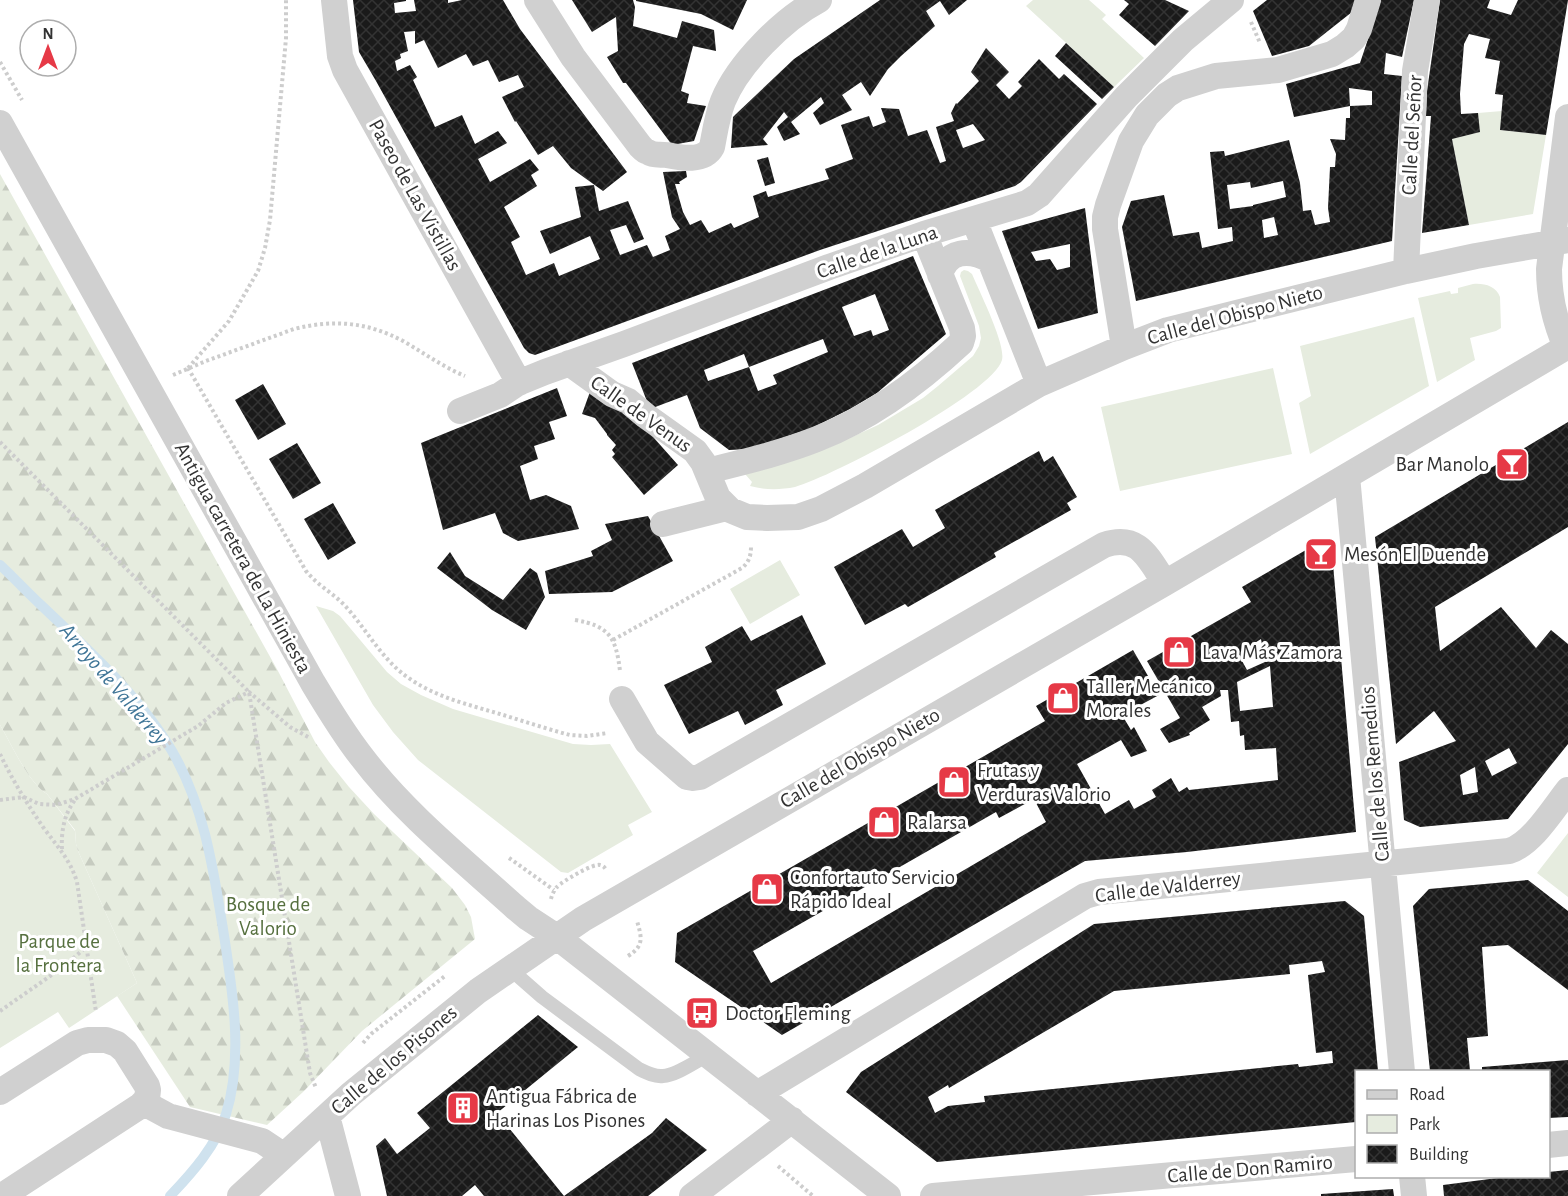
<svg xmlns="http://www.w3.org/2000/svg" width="1568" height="1196" viewBox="0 0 1568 1196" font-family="'Alegreya Sans',sans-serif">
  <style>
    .green { fill: #e6ecdf }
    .forest { fill: url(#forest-firs) }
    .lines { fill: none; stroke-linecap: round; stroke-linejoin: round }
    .stream { stroke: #cfe2ee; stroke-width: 10 }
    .building { fill: url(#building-cross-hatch); fill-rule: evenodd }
    .path { stroke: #cdcdcd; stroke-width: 4; stroke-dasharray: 3 3; stroke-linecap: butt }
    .lane { stroke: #d0d0d0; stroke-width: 14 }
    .street { stroke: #d0d0d0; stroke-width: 26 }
    .labels { text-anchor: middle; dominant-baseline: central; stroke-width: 6; stroke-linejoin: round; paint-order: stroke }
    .street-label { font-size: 21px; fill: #333; stroke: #fff }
    .poi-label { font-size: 21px; fill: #333; stroke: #fff; text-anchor: start }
    .park-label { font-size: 21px; fill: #56703f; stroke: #fff }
    .water-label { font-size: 22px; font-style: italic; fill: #3f7597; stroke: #fff }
  </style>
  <defs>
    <pattern id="forest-firs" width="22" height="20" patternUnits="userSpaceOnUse" patternTransform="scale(1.5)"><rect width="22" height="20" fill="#e6ecdf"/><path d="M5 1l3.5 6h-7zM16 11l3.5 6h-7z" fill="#c6cbc0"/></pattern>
    <pattern id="building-cross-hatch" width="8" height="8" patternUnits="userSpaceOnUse" patternTransform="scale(1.5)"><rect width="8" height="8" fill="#1a1a1a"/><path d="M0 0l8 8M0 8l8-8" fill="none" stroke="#333"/></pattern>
  </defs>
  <rect width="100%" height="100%" fill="#fff"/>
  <!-- green -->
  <path class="green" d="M1033,0H1089L1106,15L1102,19L1144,58L1114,87L1026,6Z
    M1502,111L1500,130L1546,135L1533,214L1469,225L1452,139L1479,132L1478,113Z
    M964,270L968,271L972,274C979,291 1006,344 1002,360C993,393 831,477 795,487C780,490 764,490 750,486L752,482L745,474L828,448L878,425L923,398L938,386L973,356L979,346L981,338L979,326L960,276L961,272Z
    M1473,284C1484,283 1496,286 1500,297L1501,328L1496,331L1470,338L1475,360L1437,382L1418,298L1450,291L1451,294L1458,293V288Z
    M1414,317L1429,386L1310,454L1299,403L1311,396L1300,346Z
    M1273,368L1292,454L1120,491L1101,407Z
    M780,560L800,595L750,624L730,589Z
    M316,606L333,611L340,616L387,672L401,684L421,695L453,709L573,744L591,745L610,744L652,812L628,825L633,835L568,873L561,872L418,760L393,732L373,705Z
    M0,725C11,743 29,784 47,794L75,831L76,844L78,851L137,983L69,1028L58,1012L0,1048Z
    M1568,833V897L1537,873Z"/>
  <!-- forest -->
  <path class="forest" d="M0,174L278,671L315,742L329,762L349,787L374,814L452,888L465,905L471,917L475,939L362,1031L303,1092L267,1125L190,1107L117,996L137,983L78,851L76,844L75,830L47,794C29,784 11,743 0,725Z"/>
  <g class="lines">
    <!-- stream -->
    <path class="stream" d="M0,565C14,578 28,593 42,606C88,650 140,696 172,751C204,806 213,867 223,929C232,987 244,1057 226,1114C217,1145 192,1173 170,1196"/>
  </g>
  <!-- building -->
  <path class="building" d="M353,0H406V1L394,3L395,13L416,11L414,0H448V3L462,0H503L520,29L627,172L603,191L571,168L553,146L538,155L516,121L515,122L502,97L524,87L518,75L499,82L488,60L473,66L466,54L438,68L424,40L415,44V31L404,32L408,51L400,54L401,58L395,61L397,71L410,65L417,77L413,80L435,127L462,115L475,144L498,131L507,143L478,159L490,182L530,159L539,170L531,175L537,186L504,207L520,237L511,242L526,275L554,263L559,276L600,259L590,236L550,254L540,231L581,217L575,187L594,185L599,211L628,201L644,239L634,243L626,225L610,230L620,255L647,245L653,257L670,250L665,236L680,229L672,217L663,172L686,171L687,177L679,182L680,184H675L683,212L690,225L701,220L709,233L731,223L734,228L759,217L753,196L766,191L768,197L829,179L825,169L853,159L841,125L869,116L873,127L886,122L881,108L899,109L908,136L927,130L940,163L946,161L936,127L954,121L951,113L956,103L957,104L979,81L971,72L986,48L1009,72L996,85L1009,99L1022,86L1018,82L1039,59L1059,79L1064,74L1097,104L1021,182L1015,186L820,250L535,355L529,353L524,348L376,81L359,52ZM973,124L985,140L963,148L956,130Z
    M572,0H633L635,7L633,26L677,38L682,21L714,30L716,51L693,46L681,91L689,94L687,103L706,106L694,141L672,145L626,83H623L607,57L618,51L616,17L592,32Z
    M636,0H747L733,30L701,14L636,1Z
    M880,0H967L949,15L940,1L926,11L935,26L901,56L888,69L870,96L861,82L842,95L852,110L820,125L813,113L824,103L821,97L791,122L800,134L784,141L777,127L788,117L784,112L763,139L768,145L731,148L733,117L736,114L794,59Z
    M1124,0H1165L1189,11L1155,46L1119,15L1129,4Z
    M1267,0H1356L1352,12L1309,46L1272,56L1253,11Z
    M1381,0H1414L1402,57L1386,53L1384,74L1402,76L1392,241L1136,301L1122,227L1131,201L1164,195L1173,236L1199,232L1202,248L1233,241L1232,227L1218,229L1210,152L1224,151L1225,156L1289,140L1300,183L1303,211L1311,210L1315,225L1330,222L1328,208L1330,167H1335L1336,154L1330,139L1345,140L1346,118H1350V106L1372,105V91L1349,88L1350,106L1294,117L1286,84L1360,63ZM1283,181L1286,197L1253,205V206L1230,209L1227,185L1250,182L1251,188ZM1274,217L1278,235L1264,238L1262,220Z
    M1440,0H1490L1487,8L1511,15L1518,0H1568L1546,135L1500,130L1503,95L1495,94L1500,61L1485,58L1490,39L1469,34L1464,44L1460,94L1461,114L1478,113L1480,132L1452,139L1469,225L1422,233L1431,116H1426L1427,91Z
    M1066,43L1114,87L1102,99L1055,56Z
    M768,157L775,183L765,186L757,160Z
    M1085,208L1098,313L1038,329L1002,231ZM1070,244V267L1057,270L1050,259L1036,261L1031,252Z
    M913,256L946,334L877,393L850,409L812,428L749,449L729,450L700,428L687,395L650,409L632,363ZM875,294L889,330L873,336L871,330L854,336L842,307ZM823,339L828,352L773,375L777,384L758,391L749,367L708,381L704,370L744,354L749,367Z
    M263,384L286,424L258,440L235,400Z
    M557,388L567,416L549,422L555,439L534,446L538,459L520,466L530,500L546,495L571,506L579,529L518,541L503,533L495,513L443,530L421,443Z
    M591,389L623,403L678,465L644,495L612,457L615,454L612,450L616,445L607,435V434L595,418L582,414Z
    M1568,422V527L1435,607L1440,651L1501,607L1536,648L1551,630L1568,644V744L1508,819L1420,827L1404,820L1399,762L1456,741L1434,711L1396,744L1375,537ZM1509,748L1517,763L1492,776L1485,761ZM1475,767L1478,792L1463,795L1460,775Z
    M297,443L321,483L293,499L269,459Z
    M1039,451L1044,462L1053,456L1077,497L1067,503L1071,510L994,553L996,557L908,607L905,604L865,625L834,567L902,529L913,547L945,528L935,510Z
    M333,503L356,543L328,560L304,519Z
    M648,516L673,561L612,592L549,594L545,571L593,556L591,551L612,540L605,524Z
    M1318,543L1332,552L1356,832L1187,852L1085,861L782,1035L675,962L677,933L1045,721L1036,706L1133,650L1159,695L1122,715L1131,730L1134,727L1147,751L1131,757L1121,740L1077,764L1105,814L1129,800L1134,809L1156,797L1152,790L1171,778L1179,792L1187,787L1189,790L1278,780L1276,748L1245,750L1244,735L1240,736L1239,721L1231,722L1228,690H1220L1221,696L1202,707L1210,720L1189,733L1190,735L1169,743L1160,729L1180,718L1147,661L1251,602L1242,587ZM1261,639L1265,662L1247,670L1241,659L1242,651ZM1270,666L1273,707L1240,711L1237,682ZM1034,799L1046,822L771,983L753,951L996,812L999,818Z
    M450,552L465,576L503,600L530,568L537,573L545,597L526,630L492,610L437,568Z
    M802,615L826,664L776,690L783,705L745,725L738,711L689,734L664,685L712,662L705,647L742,626L751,641Z
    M1528,880L1568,911V990L1508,945L1482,947L1488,1036L1467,1038L1470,1071H1430L1413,906L1429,889Z
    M1345,901L1364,916L1378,1071H1356V1122L937,1162L846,1092L861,1072L1094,924ZM1322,961L1325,972L1308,975L1316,1053L1332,1051L1333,1063L1299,1067L1298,1064L984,1096L985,1102L948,1106L935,1113L928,1097L948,1085L949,1088L1114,991L1290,974L1289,965Z
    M538,1015L578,1047L497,1113L564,1196H484L475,1185L462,1196H387L376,1146L385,1138L397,1154L430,1128L417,1113Z
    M1568,1060V1117L1548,1118V1071H1482V1067Z
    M666,1118L707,1150L648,1196H564L652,1133Z
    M1568,1170V1196H1444L1443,1185L1513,1176H1548V1172Z
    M1393,1189L1394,1196H1321V1194Z"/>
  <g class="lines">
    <!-- path -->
    <path class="path" d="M1251,22L1260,43
      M0,62L22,100
      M188,368L306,571C318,586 335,594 347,608C363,626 376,648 393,665C422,694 463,703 500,714C523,721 547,729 570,735L587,736L608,733
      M188,368L229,321L258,271L265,248L270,220L286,38V0
      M173,375L206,361L294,329C334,319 367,322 403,341C424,353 443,367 465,376
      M0,442L249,692L310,1073L316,1088
      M575,620C610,626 616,638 620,671
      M613,640L742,568C749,562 751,556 751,546
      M0,754C12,779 27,804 43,827C56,845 70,859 77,882L96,1012
      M0,800L24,797L39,804L56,805L75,799L198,726L226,703L249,692L290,727L310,738
      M62,849C61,832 64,814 75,800
      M509,858L554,890
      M551,899C552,895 554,890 557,887C563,881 593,863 600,865C604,866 605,868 607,871
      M628,956C644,946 642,938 637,921
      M0,1011L66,965L86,947
      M363,1043L371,1034L445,976
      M778,1166L813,1196"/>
    <!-- lane -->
    <path class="lane" d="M509,968L542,997L639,1069C647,1073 655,1077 663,1076C677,1075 696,1061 708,1055"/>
    <!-- street -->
    <path class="street" d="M334,0L340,56L345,70L519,383
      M537,0L573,57L640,146C643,149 644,151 648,152C654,156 660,154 667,155C681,158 704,162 712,147C715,132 717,116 723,101C738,64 783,19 819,0
      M0,123L313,683C328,708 343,733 361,756C404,813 463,860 516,908L528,918L557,937L888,1196
      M974,220L1039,384
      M1406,271L1415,71L1427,0
      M940,275C947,249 970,249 990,260
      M1124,347L1105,229V217L1108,205L1131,141L1147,115L1167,95L1178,88L1216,76L1278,70L1332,54L1345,46L1354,38L1359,29L1368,0
      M1566,347C1555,322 1549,296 1549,269L1568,117
      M569,363L612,394L628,401L646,416L695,451L703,462L718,498L730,510L747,517L767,518L798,517L821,509L865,486L1039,384L1124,347L1168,330L1406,271L1476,256L1568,240
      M460,411L500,395L518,383L545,372L624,344L829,267L924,234L1027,203L1039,195L1126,97L1183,40L1231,0
      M707,471C743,462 782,453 817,439C871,418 918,383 961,343L963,336L962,328L924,234
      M1347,476L1402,1072
      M663,524L727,508
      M622,699L647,742L687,777L693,778L700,777L1104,545C1139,533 1148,558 1165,583
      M0,1092L77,1043L88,1040H106L117,1044L125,1051L147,1086L148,1090L147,1099L140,1106L2,1196
      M757,1094L1085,896L1099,892L1509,851C1532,844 1553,809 1568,790
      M144,1103L168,1116L262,1141L274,1149L281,1157
      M327,1116L348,1196
      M1548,1145L1568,1143
      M1412,1176L1414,1196
      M240,1196L351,1094L478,991L583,919L1165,583L1568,346
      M692,1196L792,1120
      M933,1196L1356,1159"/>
  </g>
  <!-- icons -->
  <defs>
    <symbol id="bar-square" viewBox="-11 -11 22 22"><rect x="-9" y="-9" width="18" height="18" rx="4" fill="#e63946" stroke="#fff"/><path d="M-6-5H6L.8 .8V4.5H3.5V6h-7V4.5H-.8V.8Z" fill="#fff"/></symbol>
    <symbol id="shop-square" viewBox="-11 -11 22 22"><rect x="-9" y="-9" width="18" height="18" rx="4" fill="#e63946" stroke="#fff"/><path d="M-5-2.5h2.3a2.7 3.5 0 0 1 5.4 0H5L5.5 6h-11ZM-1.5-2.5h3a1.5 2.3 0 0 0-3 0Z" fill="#fff"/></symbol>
    <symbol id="bus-square" viewBox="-11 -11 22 22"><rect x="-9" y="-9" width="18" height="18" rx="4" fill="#e63946" stroke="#fff"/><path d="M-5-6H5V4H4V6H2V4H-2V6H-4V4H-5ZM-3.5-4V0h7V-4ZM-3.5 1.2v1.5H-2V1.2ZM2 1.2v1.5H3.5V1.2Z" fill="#fff"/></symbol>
    <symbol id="building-square" viewBox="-11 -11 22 22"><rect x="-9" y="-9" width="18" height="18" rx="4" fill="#e63946" stroke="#fff"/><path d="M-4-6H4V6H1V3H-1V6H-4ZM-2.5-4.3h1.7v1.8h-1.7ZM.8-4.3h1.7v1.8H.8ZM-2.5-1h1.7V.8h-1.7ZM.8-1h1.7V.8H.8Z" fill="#fff"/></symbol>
  </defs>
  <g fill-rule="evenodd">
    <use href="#bar-square" x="1493" y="445" width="38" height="38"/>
    <use href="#bar-square" x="1302" y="535" width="38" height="38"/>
    <use href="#shop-square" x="1160" y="633" width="38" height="38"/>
    <use href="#shop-square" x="1044" y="679" width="38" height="38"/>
    <use href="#shop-square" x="935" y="763" width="38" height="38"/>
    <use href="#shop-square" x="865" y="803" width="38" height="38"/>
    <use href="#shop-square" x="748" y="870" width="38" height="38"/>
    <use href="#bus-square" x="683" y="994" width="38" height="38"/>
    <use href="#building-square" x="444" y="1089" width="38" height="38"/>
  </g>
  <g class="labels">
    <!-- street labels -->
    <g class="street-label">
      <text transform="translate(1412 135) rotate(-87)">Calle del Señor</text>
      <text transform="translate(415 195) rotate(61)">Paseo de Las Vistillas</text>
      <text transform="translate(877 252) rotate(-19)">Calle de la Luna</text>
      <text transform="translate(1235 315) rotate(-15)">Calle del Obispo Nieto</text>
      <text transform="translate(641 414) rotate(35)">Calle de Venus</text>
      <text transform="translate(243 558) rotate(61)">Antigua carretera de La Hiniesta</text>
      <text transform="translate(860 758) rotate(-30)">Calle del Obispo Nieto</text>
      <text transform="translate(1375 774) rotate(-95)">Calle de los Remedios</text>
      <text transform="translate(1168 887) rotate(-7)">Calle de Valderrey</text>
      <text transform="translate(394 1060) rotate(-40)">Calle de los Pisones</text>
      <text transform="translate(1250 1169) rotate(-5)">Calle de Don Ramiro</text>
    </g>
    <!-- poi labels -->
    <g class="poi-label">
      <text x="1489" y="464" text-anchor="end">Bar Manolo</text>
      <text x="1344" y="554">Mesón El Duende</text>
      <text x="1202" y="652">Lava Más Zamora</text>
      <text x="1086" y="686">Taller Mecánico<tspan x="1086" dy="24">Morales</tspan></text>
      <text x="977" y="770">Frutas y<tspan x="977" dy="24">Verduras Valorio</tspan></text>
      <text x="907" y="822">Ralarsa</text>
      <text x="790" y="877">Confortauto Servicio<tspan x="790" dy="24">Rápido Ideal</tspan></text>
      <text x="725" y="1013">Doctor Fleming</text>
      <text x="486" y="1096">Antigua Fábrica de<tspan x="486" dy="24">Harinas Los Pisones</tspan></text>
    </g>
    <!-- park labels -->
    <g class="park-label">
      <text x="268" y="904">Bosque de<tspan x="268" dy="24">Valorio</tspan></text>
      <text x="59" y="941">Parque de<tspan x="59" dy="24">la Frontera</tspan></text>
    </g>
    <!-- water labels -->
    <g class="water-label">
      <text transform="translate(114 684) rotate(49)">Arroyo de Valderrey</text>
    </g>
  </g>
  <!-- legend -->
  <rect x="1355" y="1070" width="195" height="108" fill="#ffffff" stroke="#adadad" stroke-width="1.5"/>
  <rect x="1367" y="1090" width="30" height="9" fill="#d0d0d0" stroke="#adadad" stroke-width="1.5"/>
  <text x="1409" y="1100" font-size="18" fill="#333333">Road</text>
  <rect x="1367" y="1115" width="30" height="18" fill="#e6ecdf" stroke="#adadad" stroke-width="1.5"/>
  <text x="1409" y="1130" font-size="18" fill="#333333">Park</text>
  <rect x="1367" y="1145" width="30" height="18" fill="url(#building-cross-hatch)" stroke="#adadad" stroke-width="1.5"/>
  <text x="1409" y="1160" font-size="18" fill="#333333">Building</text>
  <!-- north arrow -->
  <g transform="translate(48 48)"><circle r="28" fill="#ffffff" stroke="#adadad" stroke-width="1.5"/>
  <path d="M0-4.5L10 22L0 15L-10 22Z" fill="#e63946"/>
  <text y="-9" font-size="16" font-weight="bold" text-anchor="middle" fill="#333333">N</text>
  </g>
</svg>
